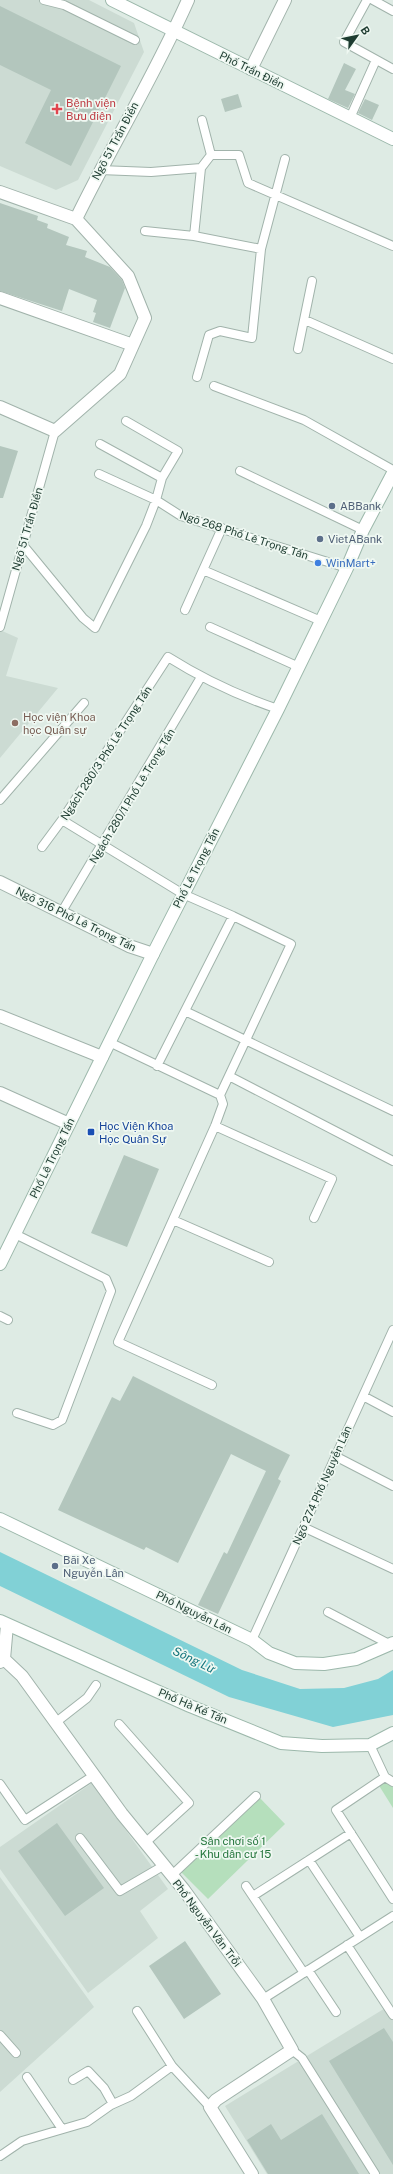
<svg xmlns="http://www.w3.org/2000/svg" width="393" height="2174" viewBox="0 0 393 2174" font-family="'Public Sans',sans-serif">
  <style>
    .built { fill: #ccdbd3 }
    .green { fill: #b5dfbc }
    .water { fill: #81d1d6 }
    .building { fill: #b3c6bd }
    .lines { fill: none; stroke-linecap: round; stroke-linejoin: round }
    .lane-casing { stroke: #a1b3ab; stroke-width: 10 }
    .street-casing { stroke: #a1b3ab; stroke-width: 14 }
    .secondary-casing { stroke: #9cb8ab; stroke-width: 14 }
    .lane { stroke: #fff; stroke-width: 8 }
    .street { stroke: #fff; stroke-width: 12 }
    .secondary { stroke: #fff; stroke-width: 12 }
    .health-dot { fill: #e0444e; stroke: #eff8f2; stroke-width: 1.5 }
    .service-dot { fill: #5c6f8a; stroke: #eff8f2; stroke-width: 1.5 }
    .shop-dot { fill: #3f7fe0; stroke: #eff8f2; stroke-width: 1.5 }
    .education-dot { fill: #8d6e63; stroke: #eff8f2; stroke-width: 1.5 }
    .transit-dot { fill: #1a4fb4; stroke: #eff8f2; stroke-width: 1.5 }
    .labels { text-anchor: middle; dominant-baseline: central; stroke-width: 3.5; stroke-linejoin: round; paint-order: stroke }
    .street-label { font-size: 11px; fill: #1e3c31; stroke: #eff8f2 }
    .health-label { font-size: 11px; fill: #be3a42; stroke: #eff8f2; text-anchor: start }
    .service-label { font-size: 11px; fill: #4e5e75; stroke: #eff8f2; text-anchor: start }
    .shop-label { font-size: 11px; fill: #366cbe; stroke: #eff8f2; text-anchor: start }
    .education-label { font-size: 11px; fill: #785e54; stroke: #eff8f2; text-anchor: start }
    .transit-label { font-size: 11px; fill: #164399; stroke: #eff8f2; text-anchor: start }
    .park-label { font-size: 11px; fill: #25763d; stroke: #eff8f2 }
    .water-label { font-size: 12px; font-style: italic; fill: #14757d; stroke: #eff8f2 }
  </style>
  <rect width="100%" height="100%" fill="#deebe4"/>
  <!-- built -->
  <path class="built" d="M0,0H89L134,23L144,52L78,180L56,190L0,166Z
    M0,630L18,638L6,676L58,688L0,758Z
    M92,1783L168,1889L140,1911L158,1938L88,1993L0,1869V1847Z
    M0,1877L94,2007L0,2092Z
    M387,2007L393,2017V2174H267L225,2106Z"/>
  <!-- green -->
  <path class="green" d="M385,1779L393,1785V1808L378,1784Z
    M258,1796L285,1824L208,1899L180,1871Z"/>
  <!-- water -->
  <path class="water" d="M0,1552L242,1670L300,1689L344,1688L378,1679L393,1670V1715L333,1727L229,1697L0,1586Z"/>
  <!-- building -->
  <path class="building" d="M0,6L121,66L71,166L25,143L51,90L0,65Z
    M344,63L356,69L345,90L355,94L348,108L328,99Z
    M238,94L242,107L225,112L221,99Z
    M365,99L379,105L372,120L358,113Z
    M0,203L38,216L37,220L48,224L47,228L69,237L66,245L87,251L85,257L110,267L122,280L125,288L110,328L93,322L96,313L93,312L97,300L69,289L62,311L0,291Z
    M0,446L18,451L3,498H0Z
    M124,1155L159,1169L127,1247L91,1233Z
    M133,1376L290,1455L278,1479L281,1481L218,1614L198,1605L224,1552L227,1554L266,1471L231,1454L178,1563L146,1547L144,1550L58,1510L112,1397L120,1401Z
    M57,1823L104,1888L65,1916L18,1851Z
    M185,1941L221,1994L184,2019L149,1966Z
    M384,2028L393,2042V2165L329,2061Z
    M322,2114L359,2174H268L247,2140L271,2124L281,2140Z"/>
  <g class="lines">
    <defs>
      <path id="lane" d="M44,0L64,5L135,40
        M367,0L344,42L393,69
        M373,0L393,11
        M350,118L376,60
        M202,120L211,155
        M211,155H239L248,183L393,246
        M201,168L211,155
        M100,170L151,172L201,168
        M145,231L194,236L261,249
        M194,236L201,168
        M305,320L393,359
        M298,349L312,281
        M197,377L209,335L220,331L252,338L261,249L285,159
        M214,386L304,420L393,470
        M126,421L178,451L162,478
        M240,471L363,530
        M99,474L156,500L162,478L100,444
        M222,528L203,570L321,621
        M23,545L83,618L95,628L146,526L156,500L181,516L347,568
        M185,610L203,570
        M0,627L55,431
        M210,627L299,667
        M0,800L84,703
        M62,820L183,894L233,916L291,944L220,1095L109,1042
        M42,847L62,820L168,657C203,679 239,696 278,709
        M61,913L201,677
        M185,1011L393,1111
        M157,1066L233,916
        M229,1076L393,1161
        M215,1126L332,1179L314,1218
        M173,1220L269,1262
        M15,1234L106,1279L111,1291L62,1420L53,1425L17,1413
        M0,1316L8,1320
        M212,1385L118,1342L215,1126L223,1104L220,1095
        M363,1396L393,1412
        M335,1456L393,1486
        M303,1527L393,1569
        M328,1612L391,1645
        M252,1640L393,1330
        M55,1723L87,1698L96,1685
        M119,1724L189,1803L145,1843
        M370,1745L385,1777L393,1782
        M385,1777L336,1810L393,1899
        M0,1784L25,1820L93,1776
        M80,1838L120,1891L163,1866
        M309,1860L360,1937
        M171,1876L256,1796
        M246,1886L304,1973
        M253,1896L351,1833
        M347,1945L393,2015
        M308,1970L336,2012
        M263,1999L393,1916
        M137,2011L172,2066
        M0,2035L16,2053
        M292,2050L302,2058L375,2174
        M27,2077L62,2129
        M73,2080L88,2071L104,2088L113,2104
        M0,2156L22,2141L87,2122L111,2105L131,2096L172,2066L210,2107"/>
      <path id="street" d="M251,69L285,0
        M0,192L76,219L128,276L145,318L120,374L55,431L0,407
        M76,219C112,145 155,75 188,0
        M0,298L133,345
        M0,882L129,946L153,954
        M0,1016L102,1057
        M0,1093L69,1124
        M4,1659L22,1676L122,1814L184,1890L263,1999L292,2050L216,2100L210,2107L252,2174
        M0,1662L4,1659L7,1625"/>
      <path id="secondary" d="M112,0L393,139
        M0,1264L153,954L278,709L347,568L363,530L393,473
        M0,1519L252,1640L269,1653L295,1663L324,1664L356,1659L393,1643
        M0,1621L190,1706L281,1743L322,1746L370,1745L393,1733"/>
    </defs>
    <!-- lane casing -->
    <use href="#lane" class="lane-casing"/>
    <!-- street casing -->
    <use href="#street" class="street-casing"/>
    <!-- secondary casing -->
    <use href="#secondary" class="secondary-casing"/>
    <!-- lane -->
    <use href="#lane" class="lane"/>
    <!-- street -->
    <use href="#street" class="street"/>
    <!-- secondary -->
    <use href="#secondary" class="secondary"/>
  </g>
  <!-- markers -->
  <path class="health-dot" d="M55 103h4v4h4v4h-4v4h-4v-4h-4v-4h4z"/>
  <g class="service-dot">
    <circle cx="332" cy="506" r="4"/>
    <circle cx="320" cy="539" r="4"/>
    <circle cx="55" cy="1566" r="4"/>
  </g>
  <circle class="shop-dot" cx="318" cy="563" r="4"/>
  <circle class="education-dot" cx="15" cy="723" r="4"/>
  <rect class="transit-dot" x="87" y="1128" width="8" height="8" rx="2"/>
  <g class="labels">
    <!-- street labels -->
    <g class="street-label">
      <text transform="translate(252 70) rotate(26)">Phố Trần Điền</text>
      <text transform="translate(115 141) rotate(-62)">Ngõ 51 Trần Điền</text>
      <text transform="translate(27 529) rotate(-74)">Ngõ 51 Trần Điền</text>
      <text transform="translate(244 535) rotate(18)">Ngõ 268 Phố Lê Trọng Tấn</text>
      <text transform="translate(106 753) rotate(-57)">Ngách 280/3 Phố Lê Trọng Tấn</text>
      <text transform="translate(132 796) rotate(-59)">Ngách 280/1 Phố Lê Trọng Tấn</text>
      <text transform="translate(196 868) rotate(-63)">Phố Lê Trọng Tấn</text>
      <text transform="translate(76 919) rotate(26)">Ngõ 316 Phố Lê Trọng Tấn</text>
      <text transform="translate(52 1158) rotate(-64)">Phố Lê Trọng Tấn</text>
      <text transform="translate(322 1485) rotate(-66)">Ngõ 274 Phố Nguyễn Lân</text>
      <text transform="translate(194 1612) rotate(26)">Phố Nguyễn Lân</text>
      <text transform="translate(193 1706) rotate(23)">Phố Hà Kế Tấn</text>
      <text transform="translate(207 1923) rotate(53)">Phố Nguyễn Văn Trỗi</text>
    </g>
    <!-- health labels -->
    <g class="health-label">
      <text x="66" y="103">Bệnh viện<tspan x="66" dy="13">Bưu điện</tspan></text>
    </g>
    <!-- service labels -->
    <g class="service-label">
      <text x="340" y="506">ABBank</text>
      <text x="328" y="539">VietABank</text>
      <text x="63" y="1560">Bãi Xe<tspan x="63" dy="13">Nguyễn Lân</tspan></text>
    </g>
    <!-- shop labels -->
    <g class="shop-label">
      <text x="326" y="563">WinMart+</text>
    </g>
    <!-- education labels -->
    <g class="education-label">
      <text x="23" y="717">Học viện Khoa<tspan x="23" dy="13">học Quân sự</tspan></text>
    </g>
    <!-- transit labels -->
    <g class="transit-label">
      <text x="99" y="1126">Học Viện Khoa<tspan x="99" dy="13">Học Quân Sự</tspan></text>
    </g>
    <!-- park labels -->
    <g class="park-label">
      <text x="233" y="1841">Sân chơi số 1<tspan x="233" dy="13">- Khu dân cư 15</tspan></text>
    </g>
    <!-- water labels -->
    <g class="water-label">
      <text transform="translate(194 1660) rotate(26)">Sông Lừ</text>
    </g>
  </g>
  <!-- north arrow -->
  <g transform="translate(357 36) rotate(57)" stroke="#eff8f2" stroke-width="3" paint-order="stroke">
  <path d="M0-3L7 15L0 10L-7 15Z" fill="#1e3c31"/>
  <text y="-6" font-size="11" font-weight="bold" text-anchor="middle" fill="#1e3c31">B</text>
  </g>
</svg>
